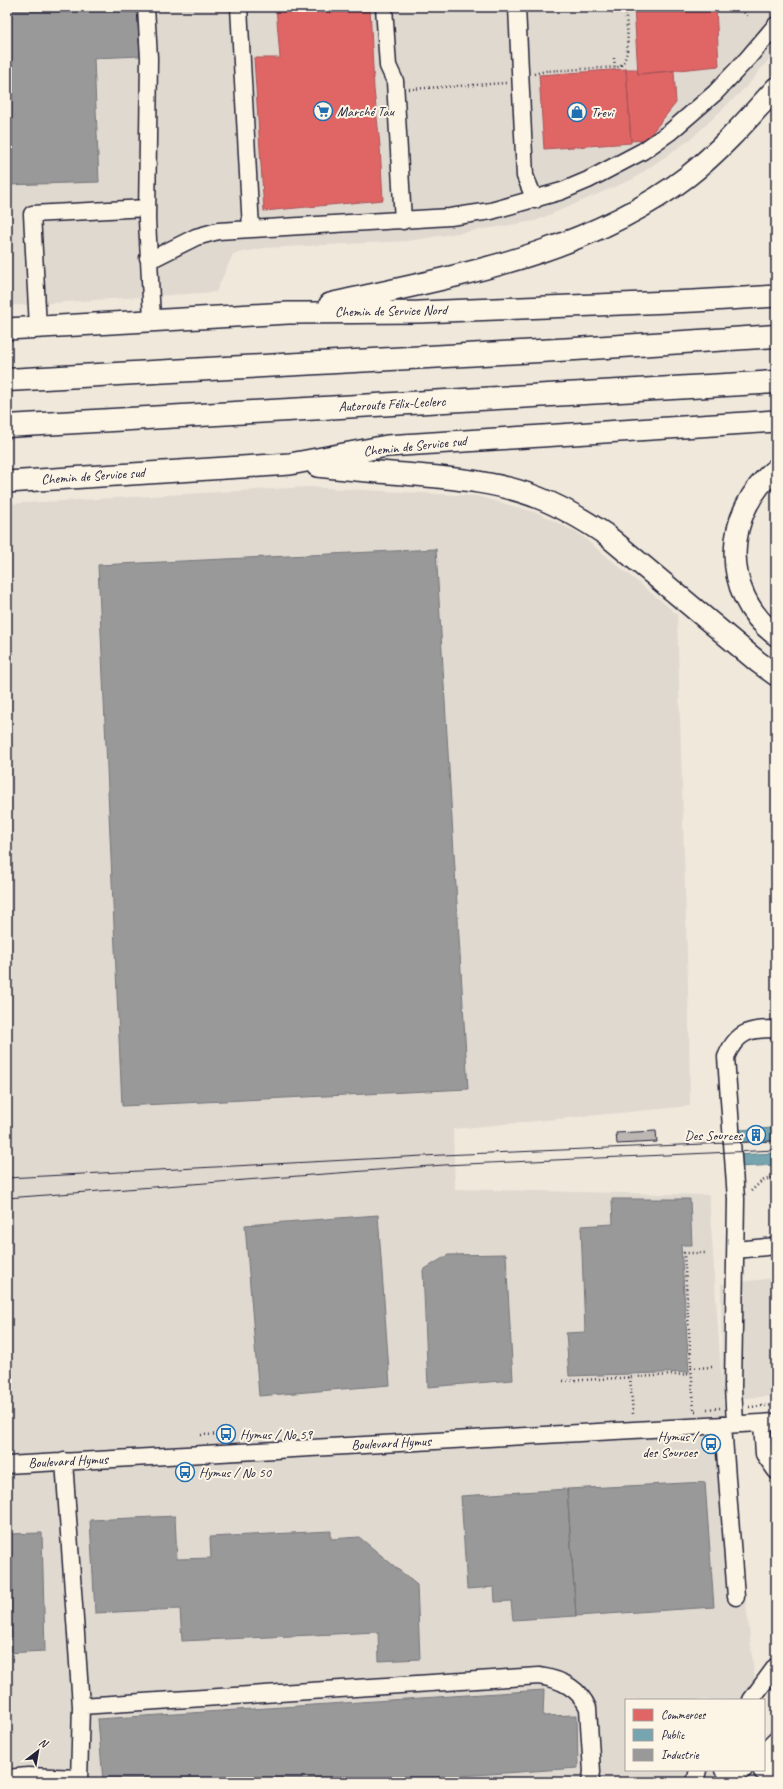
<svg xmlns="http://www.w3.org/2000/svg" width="783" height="1789" viewBox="0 0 783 1789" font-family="Caveat,sans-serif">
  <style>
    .built { fill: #e0d9cf }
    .shops { fill: #e06666; stroke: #a75259 }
    .public { fill: #76a5af; stroke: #5d7e8c }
    .industry { fill: #999; stroke: #75757d }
    .building { fill: #bcb7b3; stroke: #22223b }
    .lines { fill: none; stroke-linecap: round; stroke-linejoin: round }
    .minor-casing { stroke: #22223b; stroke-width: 19 }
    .major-casing { stroke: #22223b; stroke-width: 24 }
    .highway-casing { stroke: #22223b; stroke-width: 25 }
    .path { stroke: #22223b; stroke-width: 2.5; stroke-dasharray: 1 3; stroke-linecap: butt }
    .minor { stroke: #fcf5e5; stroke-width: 16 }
    .major { stroke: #fcf5e5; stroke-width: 21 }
    .highway { stroke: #fcf5e5; stroke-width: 22 }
    .tram { stroke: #22223b; stroke-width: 1 }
    .labels { text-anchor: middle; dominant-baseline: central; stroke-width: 4; stroke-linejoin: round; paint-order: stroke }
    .poi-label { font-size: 14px; fill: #22223b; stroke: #fcf5e5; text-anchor: start }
    .street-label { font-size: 14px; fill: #22223b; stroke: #fcf5e5 }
  </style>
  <rect width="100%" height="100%" fill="#efe8db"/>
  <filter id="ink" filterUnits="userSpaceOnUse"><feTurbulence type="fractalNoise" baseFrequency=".025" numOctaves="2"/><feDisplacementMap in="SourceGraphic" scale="8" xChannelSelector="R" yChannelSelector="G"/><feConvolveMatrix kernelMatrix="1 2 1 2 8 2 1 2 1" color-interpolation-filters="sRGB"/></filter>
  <g filter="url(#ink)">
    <!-- built -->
    <path class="built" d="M7,7H776V51L747,86L692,138L633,179L535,221L407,241L264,248L233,254L216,292L7,306Z
      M308,487L477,496L538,513L578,533L677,614L689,1024L690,1106L453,1129L455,1189L709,1195L722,1387L721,1284L776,1278V1396L723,1399L757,1700H626V1770H719L706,1782H7V504Z"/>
    <!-- shops -->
    <path class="shops" d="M276,7H370L374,89L380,146L383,200L264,211L254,58H280Z
      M634,7H716L719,66L638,74Z
      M626,69L631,143L544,149L539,75Z
      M626,69H637L638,74L674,71L676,103L646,140L631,141Z"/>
    <!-- public -->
    <path class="public" d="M776,1128V1140L737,1142L736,1130Z
      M776,1153V1165L738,1167L737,1155Z"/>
    <!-- industry -->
    <path class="industry" d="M7,7H137L140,56L94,58L99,182L7,185Z
      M436,549L468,1089L122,1106L98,565Z
      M612,1199H690L692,1245H681L689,1372L569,1376L566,1333L585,1332L581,1226L613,1224Z
      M378,1215L390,1385L259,1396L245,1225Z
      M506,1254L513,1380L428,1387L423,1270L448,1255Z
      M705,1482L714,1607L576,1616L567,1489Z
      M567,1489L576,1616L513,1620L511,1601L495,1602L494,1587L467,1589L461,1496Z
      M175,1516L177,1559L211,1558L210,1537L331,1531V1539L359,1537L417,1585L420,1659L379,1661L378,1632L182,1641L180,1609L95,1613L90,1520Z
      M42,1533L45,1651L7,1653V1534Z
      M544,1690L543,1716L577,1715L578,1768L372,1782H103L98,1719Z"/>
    <!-- building -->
    <path class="building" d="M656,1131L657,1142L617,1144L616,1133Z"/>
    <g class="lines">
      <defs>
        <path id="minor" d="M146,7L149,58L147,219L152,320
          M239,7L251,229
          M384,7L388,66L395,81L403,221
          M517,7L525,176L535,200
          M148,258L156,257L196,237L218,231L450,217L491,211L562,191L588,180L643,151L670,132L715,93L748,58L776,25
          M38,327L32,214L147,208
          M736,1250L776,1246
          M762,1423L764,1454L776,1471
          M735,1424L733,1387L736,1199L726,1057C737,1031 750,1029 776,1029
          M723,1425L736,1597
          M64,1461L81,1706L79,1782
          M7,1465L776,1422
          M751,1700L776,1666
          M81,1706L539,1676C560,1679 579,1688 588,1708L592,1772L590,1782
          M764,1751L776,1739
          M723,1770L727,1774L733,1775L744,1770
          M7,1778L28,1776L79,1778
          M695,1782L698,1770"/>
        <path id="major" d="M330,304C454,276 585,255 688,176C721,150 748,119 776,88
          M7,329L288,313L419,312L694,301L776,296
          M317,466C346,469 375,472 405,474C449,478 497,481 539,498C562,507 584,520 605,534L758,662L776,675
          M776,469C724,511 719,593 776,635
          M7,482L290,464L387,446L776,421
          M764,1770L776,1756"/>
        <path id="highway" d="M7,380L575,349L776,336
          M7,426L776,382"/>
      </defs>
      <!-- minor casing -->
      <use href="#minor" class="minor-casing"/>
      <!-- major casing -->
      <use href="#major" class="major-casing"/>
      <!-- highway casing -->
      <use href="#highway" class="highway-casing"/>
      <!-- path -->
      <path class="path" d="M738,7L749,17
        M612,12H625
        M614,58L615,68
        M534,74L546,71L619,67C633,56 626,24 625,7
        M409,89L506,83
        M776,1176V1187
        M751,1191L762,1181L776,1176
        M691,1368L712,1367
        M630,1377L633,1414
        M563,1381L691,1374
        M749,1407L776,1405
        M707,1409L720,1408
        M696,1411H694L684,1253H705
        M201,1435L226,1434"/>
      <!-- minor -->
      <use href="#minor" class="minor"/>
      <!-- major -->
      <use href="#major" class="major"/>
      <!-- highway -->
      <use href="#highway" class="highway"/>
      <!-- tram -->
      <path class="tram" d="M7,1178L442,1155L776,1141
        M7,1198L444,1165L776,1150"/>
    </g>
  </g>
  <!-- icons -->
  <defs>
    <symbol id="supermarket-ring" viewBox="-11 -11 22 22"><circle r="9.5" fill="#fcf5e5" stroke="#1f6fb2" stroke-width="1.5"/><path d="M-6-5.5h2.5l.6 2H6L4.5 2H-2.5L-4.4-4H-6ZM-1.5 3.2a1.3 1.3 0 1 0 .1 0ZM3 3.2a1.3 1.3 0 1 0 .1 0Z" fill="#1f6fb2"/></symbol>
    <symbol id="shop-ring" viewBox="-11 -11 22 22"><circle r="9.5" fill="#fcf5e5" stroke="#1f6fb2" stroke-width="1.5"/><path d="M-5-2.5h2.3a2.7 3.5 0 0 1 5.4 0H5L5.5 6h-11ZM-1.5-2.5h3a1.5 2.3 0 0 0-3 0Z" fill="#1f6fb2"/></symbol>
    <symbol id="building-ring" viewBox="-11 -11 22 22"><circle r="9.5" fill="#fcf5e5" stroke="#1f6fb2" stroke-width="1.5"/><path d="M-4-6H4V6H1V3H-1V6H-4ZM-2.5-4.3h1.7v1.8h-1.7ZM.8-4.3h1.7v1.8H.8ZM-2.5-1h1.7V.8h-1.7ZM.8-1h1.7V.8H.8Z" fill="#1f6fb2"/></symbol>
    <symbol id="bus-ring" viewBox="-11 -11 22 22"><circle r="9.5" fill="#fcf5e5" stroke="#1f6fb2" stroke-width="1.5"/><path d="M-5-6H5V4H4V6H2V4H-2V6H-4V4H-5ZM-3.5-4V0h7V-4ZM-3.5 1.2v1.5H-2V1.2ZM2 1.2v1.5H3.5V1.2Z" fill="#1f6fb2"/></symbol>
  </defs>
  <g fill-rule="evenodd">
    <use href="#supermarket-ring" x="312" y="100" width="22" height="22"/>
    <use href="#shop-ring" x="566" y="101" width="22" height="22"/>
    <use href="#building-ring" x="745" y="1124" width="22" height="22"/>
    <use href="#bus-ring" x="215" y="1423" width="22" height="22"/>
    <use href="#bus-ring" x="700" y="1433" width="22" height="22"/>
    <use href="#bus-ring" x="174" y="1461" width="22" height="22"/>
  </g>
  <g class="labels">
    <!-- poi labels -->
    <g class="poi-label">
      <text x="337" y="111">Marché Tau</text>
      <text x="591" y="112">Trevi</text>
      <text x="742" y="1135" text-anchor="end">Des Sources</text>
      <text x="240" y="1434">Hymus / No 59</text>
      <text x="697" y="1436" text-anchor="end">Hymus /<tspan x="697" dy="16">des Sources</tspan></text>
      <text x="199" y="1472">Hymus / No 50</text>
    </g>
    <!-- street labels -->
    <g class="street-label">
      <text transform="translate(391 311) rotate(-1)">Chemin de Service Nord</text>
      <text transform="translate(392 404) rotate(-3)">Autoroute Félix-Leclerc</text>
      <text transform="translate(415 446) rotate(-6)">Chemin de Service sud</text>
      <text transform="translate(93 476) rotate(-4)">Chemin de Service sud</text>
      <text transform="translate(391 1443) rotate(-3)">Boulevard Hymus</text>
      <text transform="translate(68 1461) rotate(-3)">Boulevard Hymus</text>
    </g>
  </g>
  <!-- margin -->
  <rect width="783" height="1789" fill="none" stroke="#fcf5e5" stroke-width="24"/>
  <rect x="12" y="12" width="759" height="1765" fill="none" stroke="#22223b" stroke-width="1.5" filter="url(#ink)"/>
  <!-- legend -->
  <rect x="625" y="1699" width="140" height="72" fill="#fcf5e5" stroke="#a5a1a1"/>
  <rect x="633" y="1709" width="20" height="12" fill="#e06666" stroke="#a5a1a1"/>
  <text x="661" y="1719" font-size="12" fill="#22223b">Commerces</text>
  <rect x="633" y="1729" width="20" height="12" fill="#76a5af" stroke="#a5a1a1"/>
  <text x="661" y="1739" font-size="12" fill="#22223b">Public</text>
  <rect x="633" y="1749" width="20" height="12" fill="#999999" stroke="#a5a1a1"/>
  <text x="661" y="1759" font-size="12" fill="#22223b">Industrie</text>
  <!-- north arrow -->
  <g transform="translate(38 1751) rotate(31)" stroke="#fcf5e5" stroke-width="3" paint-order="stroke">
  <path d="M0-3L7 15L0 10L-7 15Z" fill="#22223b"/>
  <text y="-6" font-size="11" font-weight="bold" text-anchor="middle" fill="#22223b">N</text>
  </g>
</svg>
